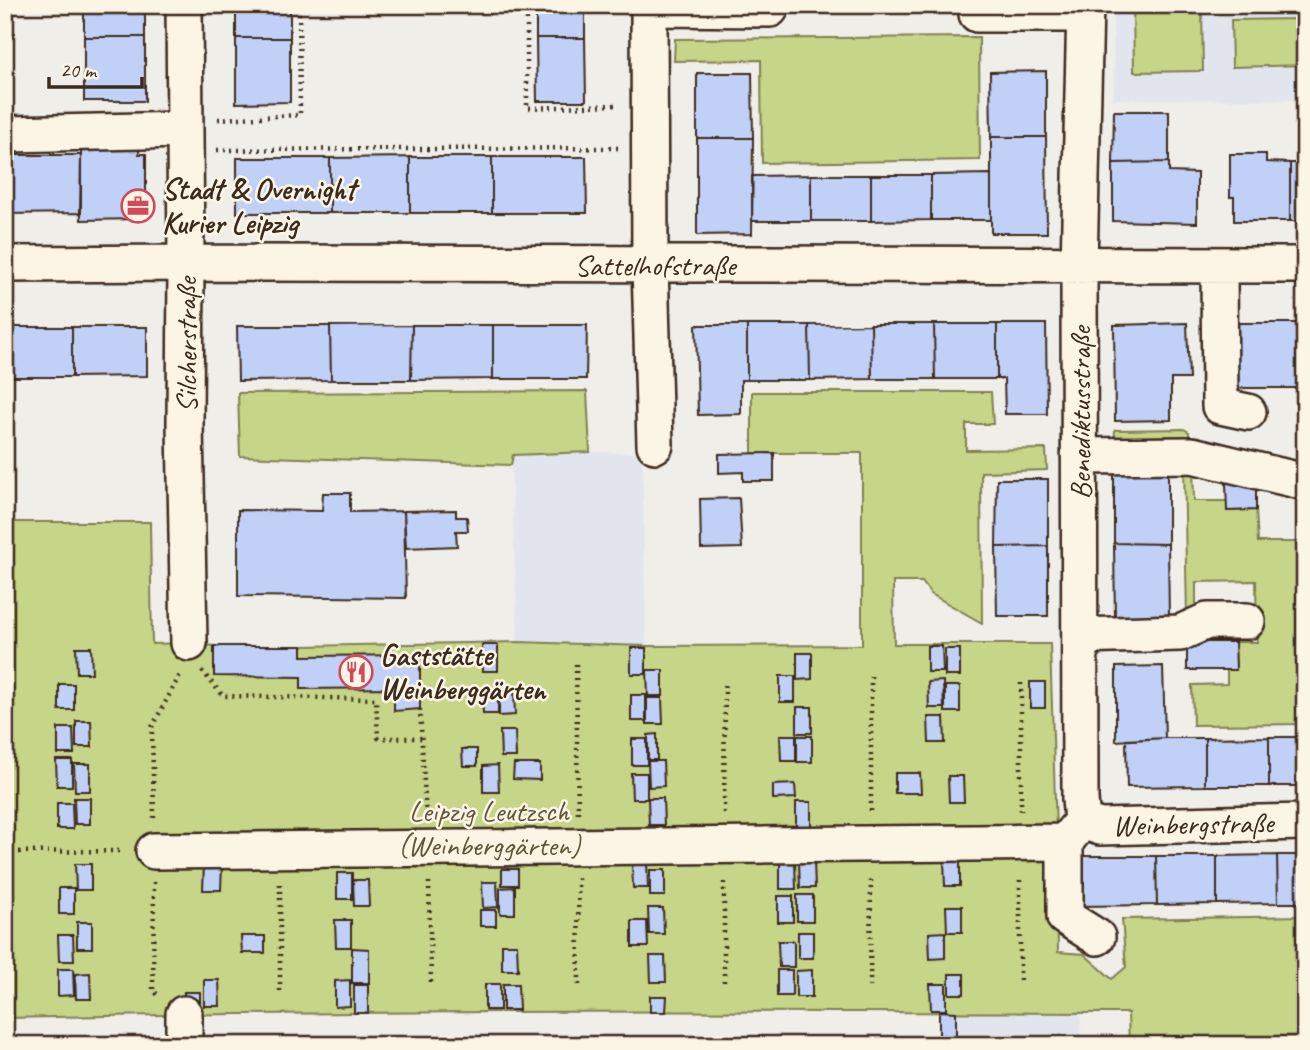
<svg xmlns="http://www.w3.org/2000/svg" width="1310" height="1050" viewBox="0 0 1310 1050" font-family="Caveat,sans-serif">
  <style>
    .built { fill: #e2e5ed }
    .green { fill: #c6d588; stroke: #808053; stroke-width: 2 }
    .building { fill: #c1d0f7; stroke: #3b2a1e; stroke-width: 2 }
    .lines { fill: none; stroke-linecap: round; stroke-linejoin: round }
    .minor-casing { stroke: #3b2a1e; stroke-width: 40 }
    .path { stroke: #3b2a1e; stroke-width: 4.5; stroke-dasharray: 2 5; stroke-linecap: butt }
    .minor { stroke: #fcf5e5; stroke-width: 35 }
    .labels { text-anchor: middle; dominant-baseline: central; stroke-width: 5; stroke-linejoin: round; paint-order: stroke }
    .poi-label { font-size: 30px; font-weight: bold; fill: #3b2a1e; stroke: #fcf5e5; text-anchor: start }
    .street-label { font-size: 30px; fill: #3b2a1e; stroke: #fcf5e5 }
    .park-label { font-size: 30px; fill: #5e5538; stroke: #fcf5e5 }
  </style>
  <rect width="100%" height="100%" fill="#f0eee9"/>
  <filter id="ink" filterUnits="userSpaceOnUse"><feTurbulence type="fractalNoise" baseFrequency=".0143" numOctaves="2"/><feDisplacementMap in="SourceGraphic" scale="14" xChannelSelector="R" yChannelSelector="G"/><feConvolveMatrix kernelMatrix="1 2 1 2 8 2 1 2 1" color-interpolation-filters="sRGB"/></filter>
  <g filter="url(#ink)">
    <!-- built -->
    <path class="built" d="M1113,5H1305V100L1114,99Z
      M590,452L642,453L646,646L518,642L511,465L512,455Z
      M1071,1011L1080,1012L1081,1045H956V1012Z"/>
    <!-- green -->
    <path class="green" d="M1133,5H1202L1203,71L1134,72Z
      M1305,19V65L1232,67L1231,20Z
      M979,37L980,160L762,163L761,60L674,61L675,39Z
      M587,391L590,452L513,455L511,465L240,456L238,393Z
      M752,392H991L993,424H966V450L1046,449L1047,470L981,472L982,623L931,594L922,582H893L894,644H1050L1056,831L1058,952L1084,954L1112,979L1126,967L1122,919L1305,916V1045H1129L1128,1013C754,1011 379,1010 5,1018V522H150L152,644L189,643L214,646H302L518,642L646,646L862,645V453H752Z
      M1184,429L1189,432V445L1114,446L1115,430Z
      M1184,464H1193L1194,501H1227L1228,511L1256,510L1258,542H1305V724L1193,725L1192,685L1227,684V670H1236L1235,642H1257L1256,581L1196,582V608L1187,617Z"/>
    <!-- building -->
    <path class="building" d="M84,5H145V37H84Z
      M236,5H290V38H236Z
      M536,5H585V38H536Z
      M84,37H145V101H84Z
      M236,38H290V102L236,103Z
      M536,38H585L586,101H537Z
      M1046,71V137H991L990,72Z
      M697,73H752L753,138H697Z
      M1114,111H1169V162L1113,163Z
      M991,137H1046L1047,233H991Z
      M697,138H753L752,234L697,235Z
      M139,146V154H146V212H139V219L81,220V147Z
      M1230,154H1266V162L1290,163V221H1234V197H1230Z
      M5,155H81L80,213L5,214Z
      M410,157V213H330V158Z
      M410,157H492V213H410Z
      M492,157H586L587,213H492Z
      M237,158H330V213H237Z
      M1169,162V172L1197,173V223L1113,221V163Z
      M1290,163H1305V221H1290Z
      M991,174V220H931V175Z
      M811,175V221H752V176Z
      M811,175H871V221H811Z
      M871,175H931V220L871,221Z
      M1187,323L1189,379H1171V420L1115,421L1114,325Z
      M1234,323H1305V388H1235Z
      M871,324H934L935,379H872Z
      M871,324L872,379L810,380L809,325Z
      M934,324H997V379H935Z
      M997,324H1046L1047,414H1005L1004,379H997Z
      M412,325L411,380H331L330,326Z
      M412,325H493V379L411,380Z
      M493,325H587L586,379H493Z
      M696,325H747V380H741V414L698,415Z
      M747,325H809L810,380H747Z
      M237,326H330L331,380L238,381Z
      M5,327H72V377H5Z
      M72,327H147V376L72,377Z
      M774,453V481H743V472L719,473V454Z
      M1114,467H1168V544L1114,543Z
      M997,479H1048V546L996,547Z
      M1256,482V510L1227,511L1226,483Z
      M323,493H350V512L404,511L406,598L238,596V510L322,511Z
      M739,498L742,548L701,549L700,499Z
      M456,510V517H467L468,531H456L457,546L406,548L404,511Z
      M1114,543L1168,544L1169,619L1115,620Z
      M1048,546V616H997L996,547Z
      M1187,642H1235L1236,670H1187Z
      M482,645H498V671H483Z
      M214,646H302V656L420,655V709L394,711V688L301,689V677L214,676Z
      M927,646H942L943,672H927Z
      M76,647H91L92,673H77Z
      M631,648H646V674H631Z
      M945,649H960V676H945Z
      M797,653H812V679L797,680Z
      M1163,666L1165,738L1116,741V667Z
      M647,670H663V696H648Z
      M780,676H795V702H780Z
      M943,681L944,708H929L928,682Z
      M1030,682H1045V708H1030Z
      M59,684H74V710H59Z
      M945,686H960V712H945Z
      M498,688V714H483L482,689Z
      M499,689H514L515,715L499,716Z
      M631,695H646V721H631Z
      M647,698H662L663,724H647Z
      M797,707H812V733H797Z
      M928,717H944L945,743H929Z
      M76,721H91L92,747H76Z
      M58,728H73L74,754H58Z
      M500,731H515L516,757H501Z
      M657,734V760H648V735Z
      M780,735H796V761H781Z
      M797,736H812V762H797Z
      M1269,737H1305V786H1269Z
      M1269,737V786H1205V738Z
      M1165,738H1205V786L1127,787L1126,740Z
      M632,739H647V765H632Z
      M462,749H477V766H463Z
      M56,760H72V786H57Z
      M648,761H663L664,786L649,787Z
      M74,764H90V791H75Z
      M514,764H540V780L513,779Z
      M498,765L499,792H483V766Z
      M631,773H647V799H632Z
      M895,773H920L921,793H895Z
      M948,776H963L964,802H949Z
      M795,784L796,798L773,799V785Z
      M74,798H90V824H75Z
      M648,798H663L664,825H649Z
      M796,802H811V828H796Z
      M57,803H72L73,829H57Z
      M1277,855H1305V903H1278Z
      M1277,855L1278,903L1217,904V856Z
      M1075,856H1156L1157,905L1077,906Z
      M1156,856H1217V904L1157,905Z
      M944,860H960V886H945Z
      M814,861L815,888H800L799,862Z
      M632,862H647L648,888H633Z
      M795,862L796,889H780V863Z
      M75,864H91V890H76Z
      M204,865H222L221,890H203Z
      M502,869H518V885H502Z
      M650,870H665V896H650Z
      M337,873H352V899H337Z
      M353,880H368L369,906H354Z
      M482,882H497L498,907L483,908Z
      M515,887V914H500V888Z
      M59,888H74V914H59Z
      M797,895H813V921H797Z
      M778,896H793V922H778Z
      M946,906H962V932H947Z
      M648,908H663L664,934H649Z
      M480,910H496V926H480Z
      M335,920H351V947H336Z
      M632,921H647L648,947H632Z
      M77,922H92V948H77Z
      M798,932H813V958H798Z
      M945,932V958L930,959L929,933Z
      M58,935H73L74,961H59Z
      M241,936H265V953H242Z
      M778,941H794V967H779Z
      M502,944H517L518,970H502Z
      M352,948L369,949V983H352Z
      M650,956H665L666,982H651Z
      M58,969H73L74,995L58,996Z
      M777,970H792V996H777Z
      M812,970V997H796V971Z
      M90,973L91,999H76L75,974Z
      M949,974H964V994H949Z
      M204,980H219L220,1006H204Z
      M350,980V1006L335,1007V981Z
      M485,984H500V1010H485Z
      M503,984H518L519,1010H503Z
      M930,984H946V1010H931Z
      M354,985H368V1013H354Z
      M184,992H200V1008H184Z
      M650,996H667L666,1012H650Z
      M939,1011L956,1012V1045H939Z
      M262,1041V1045H218V1042Z"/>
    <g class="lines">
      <defs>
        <path id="minor" d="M184,5L186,263L185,424L189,643
          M649,5L650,265L655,445
          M977,5V14H1085
          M649,8L770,9V5
          M5,130L9,134L185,130
          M5,264L186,263L1305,265
          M1219,266L1220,406L1248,412
          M1080,456L1192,455L1305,482
          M1080,636L1180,633L1207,621H1247
          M1082,821L1080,799L1079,266L1085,5
          M1082,821L1100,827L1305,822
          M1065,842V917L1097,937
          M154,851L1065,842L1082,821
          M184,1014V1045"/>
      </defs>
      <!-- minor casing -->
      <use href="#minor" class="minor-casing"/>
      <!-- path -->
      <path class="path" d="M527,5V108L617,105
        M218,119L300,115L299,5
        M217,150L618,148
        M576,664L578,814
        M202,671L223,696L376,699L378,738H422
        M420,709L426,817
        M871,811V674
        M1021,811V682
        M724,813L725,681
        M154,818L152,727L181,673
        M5,852L122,851
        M578,878L579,987
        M154,882L153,991L160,996
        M429,882L431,983
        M5,940L6,690
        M1020,980V876
        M724,982V877
        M870,987L871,876
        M280,991V882"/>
      <!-- minor -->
      <use href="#minor" class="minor"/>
    </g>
  </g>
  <!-- icons -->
  <defs>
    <symbol id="office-ring" viewBox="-11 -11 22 22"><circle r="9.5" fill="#fcf5e5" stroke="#d1495b" stroke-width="1.5"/><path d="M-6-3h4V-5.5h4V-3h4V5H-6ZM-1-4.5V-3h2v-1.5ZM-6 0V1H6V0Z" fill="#d1495b"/></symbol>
    <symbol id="restaurant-ring" viewBox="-11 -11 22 22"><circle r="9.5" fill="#fcf5e5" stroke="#d1495b" stroke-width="1.5"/><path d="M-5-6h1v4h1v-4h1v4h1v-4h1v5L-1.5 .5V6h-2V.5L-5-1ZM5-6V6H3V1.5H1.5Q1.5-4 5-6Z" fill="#d1495b"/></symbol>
  </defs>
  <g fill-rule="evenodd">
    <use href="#office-ring" x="119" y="187" width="38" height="38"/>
    <use href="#restaurant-ring" x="337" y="653" width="38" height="38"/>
  </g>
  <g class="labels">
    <!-- poi labels -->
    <g class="poi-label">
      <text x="162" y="189">Stadt &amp; Overnight<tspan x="162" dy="34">Kurier Leipzig</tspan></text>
      <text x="380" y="655">Gaststätte<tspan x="380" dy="34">Weinberggärten</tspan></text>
    </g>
    <!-- street labels -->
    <g class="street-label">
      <text x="655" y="265">Sattelhofstraße</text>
      <text transform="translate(186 345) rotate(-90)">Silcherstraße</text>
      <text transform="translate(1080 413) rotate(-90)">Benediktusstraße</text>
      <text transform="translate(1193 824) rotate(-1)">Weinbergstraße</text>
    </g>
    <!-- park labels -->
    <g class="park-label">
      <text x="489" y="811">Leipzig Leutzsch<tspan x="489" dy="34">(Weinberggärten)</tspan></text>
    </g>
  </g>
  <!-- margin -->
  <rect width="1310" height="1050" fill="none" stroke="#fcf5e5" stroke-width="28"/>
  <rect x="14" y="14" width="1282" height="1022" fill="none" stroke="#3b2a1e" stroke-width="2.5" filter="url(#ink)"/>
  <!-- scale -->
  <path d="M49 77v10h93v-10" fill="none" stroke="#3b2a1e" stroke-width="3.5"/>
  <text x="60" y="77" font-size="21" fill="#3b2a1e" stroke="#fcf5e5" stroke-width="5" paint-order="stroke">20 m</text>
</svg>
